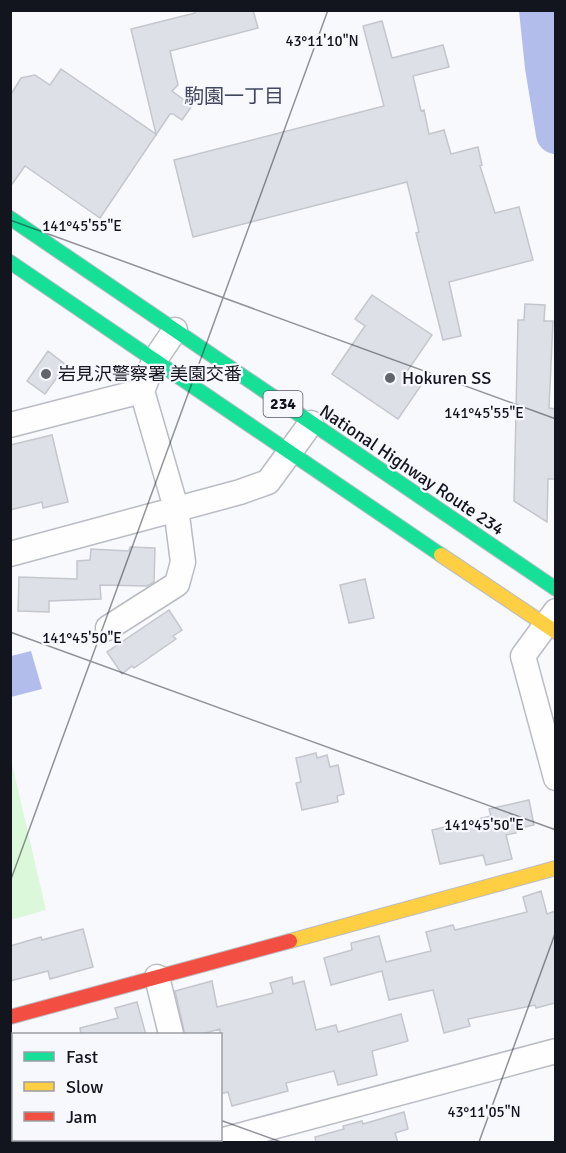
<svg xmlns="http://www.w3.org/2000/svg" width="566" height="1153" viewBox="0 0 566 1153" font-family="Signika,'Noto Sans JP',sans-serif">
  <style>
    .green { fill: #dcf8db }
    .water { fill: #b3bdeb }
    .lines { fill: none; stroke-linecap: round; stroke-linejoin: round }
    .river { stroke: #b3bdeb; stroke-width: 40 }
    .building { fill: #dee0e8; stroke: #c4c6cd; stroke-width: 1.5 }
    .street-casing { stroke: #babcc3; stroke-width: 27 }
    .fast-casing { stroke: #babcc3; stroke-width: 16 }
    .slow-casing { stroke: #babcc3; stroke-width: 16 }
    .jam-casing { stroke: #babcc3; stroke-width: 16 }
    .street { stroke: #fefeff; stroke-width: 24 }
    .fast { stroke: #16e098; stroke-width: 14 }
    .slow { stroke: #ffcf43; stroke-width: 14 }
    .jam { stroke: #f24e42; stroke-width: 14 }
    .ticks { fill: none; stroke: #12141e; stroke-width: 1.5; stroke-opacity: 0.45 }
    .poi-dot { fill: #62646c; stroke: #f7f8fe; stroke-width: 2 }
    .labels { text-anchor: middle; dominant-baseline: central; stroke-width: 4.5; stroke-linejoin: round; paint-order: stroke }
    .shield { fill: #f7f8fe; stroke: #575861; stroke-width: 1.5 }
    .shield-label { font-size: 16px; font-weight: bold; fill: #12141e }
    .poi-label { font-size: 18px; fill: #12141e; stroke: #f7f8fe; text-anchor: start }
    .street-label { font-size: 18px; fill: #12141e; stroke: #f7f8fe }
    .neighbourhood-label { font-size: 20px; fill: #42475e; stroke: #f7f8fe }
    .ticks-label { font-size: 15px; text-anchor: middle; fill: #12141e; stroke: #f7f8fe; stroke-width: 4.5; stroke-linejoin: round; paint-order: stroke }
  </style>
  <rect width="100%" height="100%" fill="#f8f9fd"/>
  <!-- green -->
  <path class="green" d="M10,755L46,910L11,920H10Z"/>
  <!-- water -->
  <path class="water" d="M31,651L42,689L11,697V656Z"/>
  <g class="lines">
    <!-- river -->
    <path class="river" d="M539,10L545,67L556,134"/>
  </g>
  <!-- building -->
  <path class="building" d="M194,10H253L258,28L170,51L178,85L172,91L192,106L182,120L173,114H170L100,218L25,166L10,187V96L21,78L35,75L50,85L61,69L156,134L131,29L195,13Z
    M382,21L392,58L443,45L449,67L413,76L421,111L424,110L429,134L444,130L451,154L478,147L482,165L480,166L495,213L519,207L533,260L449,282L461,336L443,340L416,233L419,232L407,182L193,237L174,160L384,106L363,26Z
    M372,295L432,335L406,373L422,384L398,419L332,374L365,326L355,319Z
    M525,304L545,305L544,321H553L549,408L555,409V479H548L547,522L514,501L518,320H524Z
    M48,351L66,365L45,394L27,381Z
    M52,435L68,502L43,508L42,502L10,510V445Z
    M130,547L155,548L154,582L147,586L100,585L101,599L49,601V612L18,611L19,577L77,579V561L90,560L91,549L129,551Z
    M365,579L374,618L349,623L340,585Z
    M169,610L182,630L173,636L176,639L134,668L132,666L122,674L107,652Z
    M316,753L317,758L327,755L330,767L338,765L344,794L337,796L338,802L302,810L296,783L301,782L296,758Z
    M529,800L534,825L515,829L516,833L506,835L512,859L486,865L483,855L440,864L432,830L491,816L489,809Z
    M541,891L547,914L555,911V1003L536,1008L535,1005L468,1019L470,1026L444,1033L433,990L389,1000L382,971L331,985L324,958L352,950L351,943L379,936L386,962L431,951L426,932L453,925L455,930L527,912L523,897Z
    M83,929L93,967L50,979L48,971L10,981V946L41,937L42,940Z
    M292,977L293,984L304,981L316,1030L336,1025L338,1032L401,1014L408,1041L372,1051L377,1075L338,1085L334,1071L286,1083L288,1091L232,1106L228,1092L220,1094V1029L198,1035H185L175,991L212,981L217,1007L273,993L270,983Z
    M137,1002L146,1035H81L80,1028L118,1018L115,1008Z
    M404,1112L408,1129L395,1133L398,1143H316L315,1137L344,1129L343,1126L362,1121L363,1124Z"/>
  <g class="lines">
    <defs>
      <path id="street" d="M10,425L142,391L154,361L175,330
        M10,554L240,492L268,482L311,423
        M556,611L523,656L556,778
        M108,628L177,584L183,562L176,508L142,391
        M157,977L171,1034
        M10,1138L12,1142
        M198,1140L199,1142
        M216,1142L556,1051"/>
      <path id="fast" d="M10,218L556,589
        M10,262L441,555"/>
      <path id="slow" d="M441,555L556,632
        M290,941L556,868"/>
      <path id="jam" d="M10,1017L290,941"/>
    </defs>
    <!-- street casing -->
    <use href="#street" class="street-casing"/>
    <!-- fast casing -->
    <use href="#fast" class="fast-casing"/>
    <!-- slow casing -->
    <use href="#slow" class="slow-casing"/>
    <!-- jam casing -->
    <use href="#jam" class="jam-casing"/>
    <!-- street -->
    <use href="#street" class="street"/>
    <!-- fast -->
    <use href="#fast" class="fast"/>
    <!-- slow -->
    <use href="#slow" class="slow"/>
    <!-- jam -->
    <use href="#jam" class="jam"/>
  </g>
  <!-- ticks -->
  <path class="ticks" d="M10,220L556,419M10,632L556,830M10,882L328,10M10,1044L14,1045M220,1120L281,1142M479,1142L556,931"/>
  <!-- markers -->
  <g class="poi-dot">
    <circle cx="46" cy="374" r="6"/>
    <circle cx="390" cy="378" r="6"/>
  </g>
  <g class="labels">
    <!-- shield labels -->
    <rect class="shield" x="263.5" y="391" width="39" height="26" rx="4.5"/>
    <g class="shield-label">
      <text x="283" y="404">234</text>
    </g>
    <!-- poi labels -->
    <g class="poi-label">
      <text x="58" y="374">岩見沢警察署 美園交番</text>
      <text x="402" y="378">Hokuren SS</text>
    </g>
    <!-- street labels -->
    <g class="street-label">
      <text transform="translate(412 470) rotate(34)">National Highway Route 234</text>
    </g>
    <!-- neighbourhood labels -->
    <g class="neighbourhood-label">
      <text x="234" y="96">駒園一丁目</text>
    </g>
  </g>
  <g class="ticks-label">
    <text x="322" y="46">43°11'10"N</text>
    <text x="82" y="231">141°45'55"E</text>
    <text x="484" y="418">141°45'55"E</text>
    <text x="82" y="643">141°45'50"E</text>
    <text x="484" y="830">141°45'50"E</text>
    <text x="484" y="1117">43°11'05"N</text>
  </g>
  <!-- border -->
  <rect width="566" height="1153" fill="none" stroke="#12141e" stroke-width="24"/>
  <!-- legend -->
  <rect x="12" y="1033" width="210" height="108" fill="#f7f8fe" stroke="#9b9da4" stroke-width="1.5"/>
  <rect x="24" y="1052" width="30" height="9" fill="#16e098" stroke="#9b9da4" stroke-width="1.5"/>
  <text x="66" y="1063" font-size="18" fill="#12141e">Fast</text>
  <rect x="24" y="1082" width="30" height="9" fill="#ffcf43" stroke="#9b9da4" stroke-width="1.5"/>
  <text x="66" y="1093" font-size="18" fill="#12141e">Slow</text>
  <rect x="24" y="1112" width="30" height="9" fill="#f24e42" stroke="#9b9da4" stroke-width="1.5"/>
  <text x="66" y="1123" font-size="18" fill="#12141e">Jam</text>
</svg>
